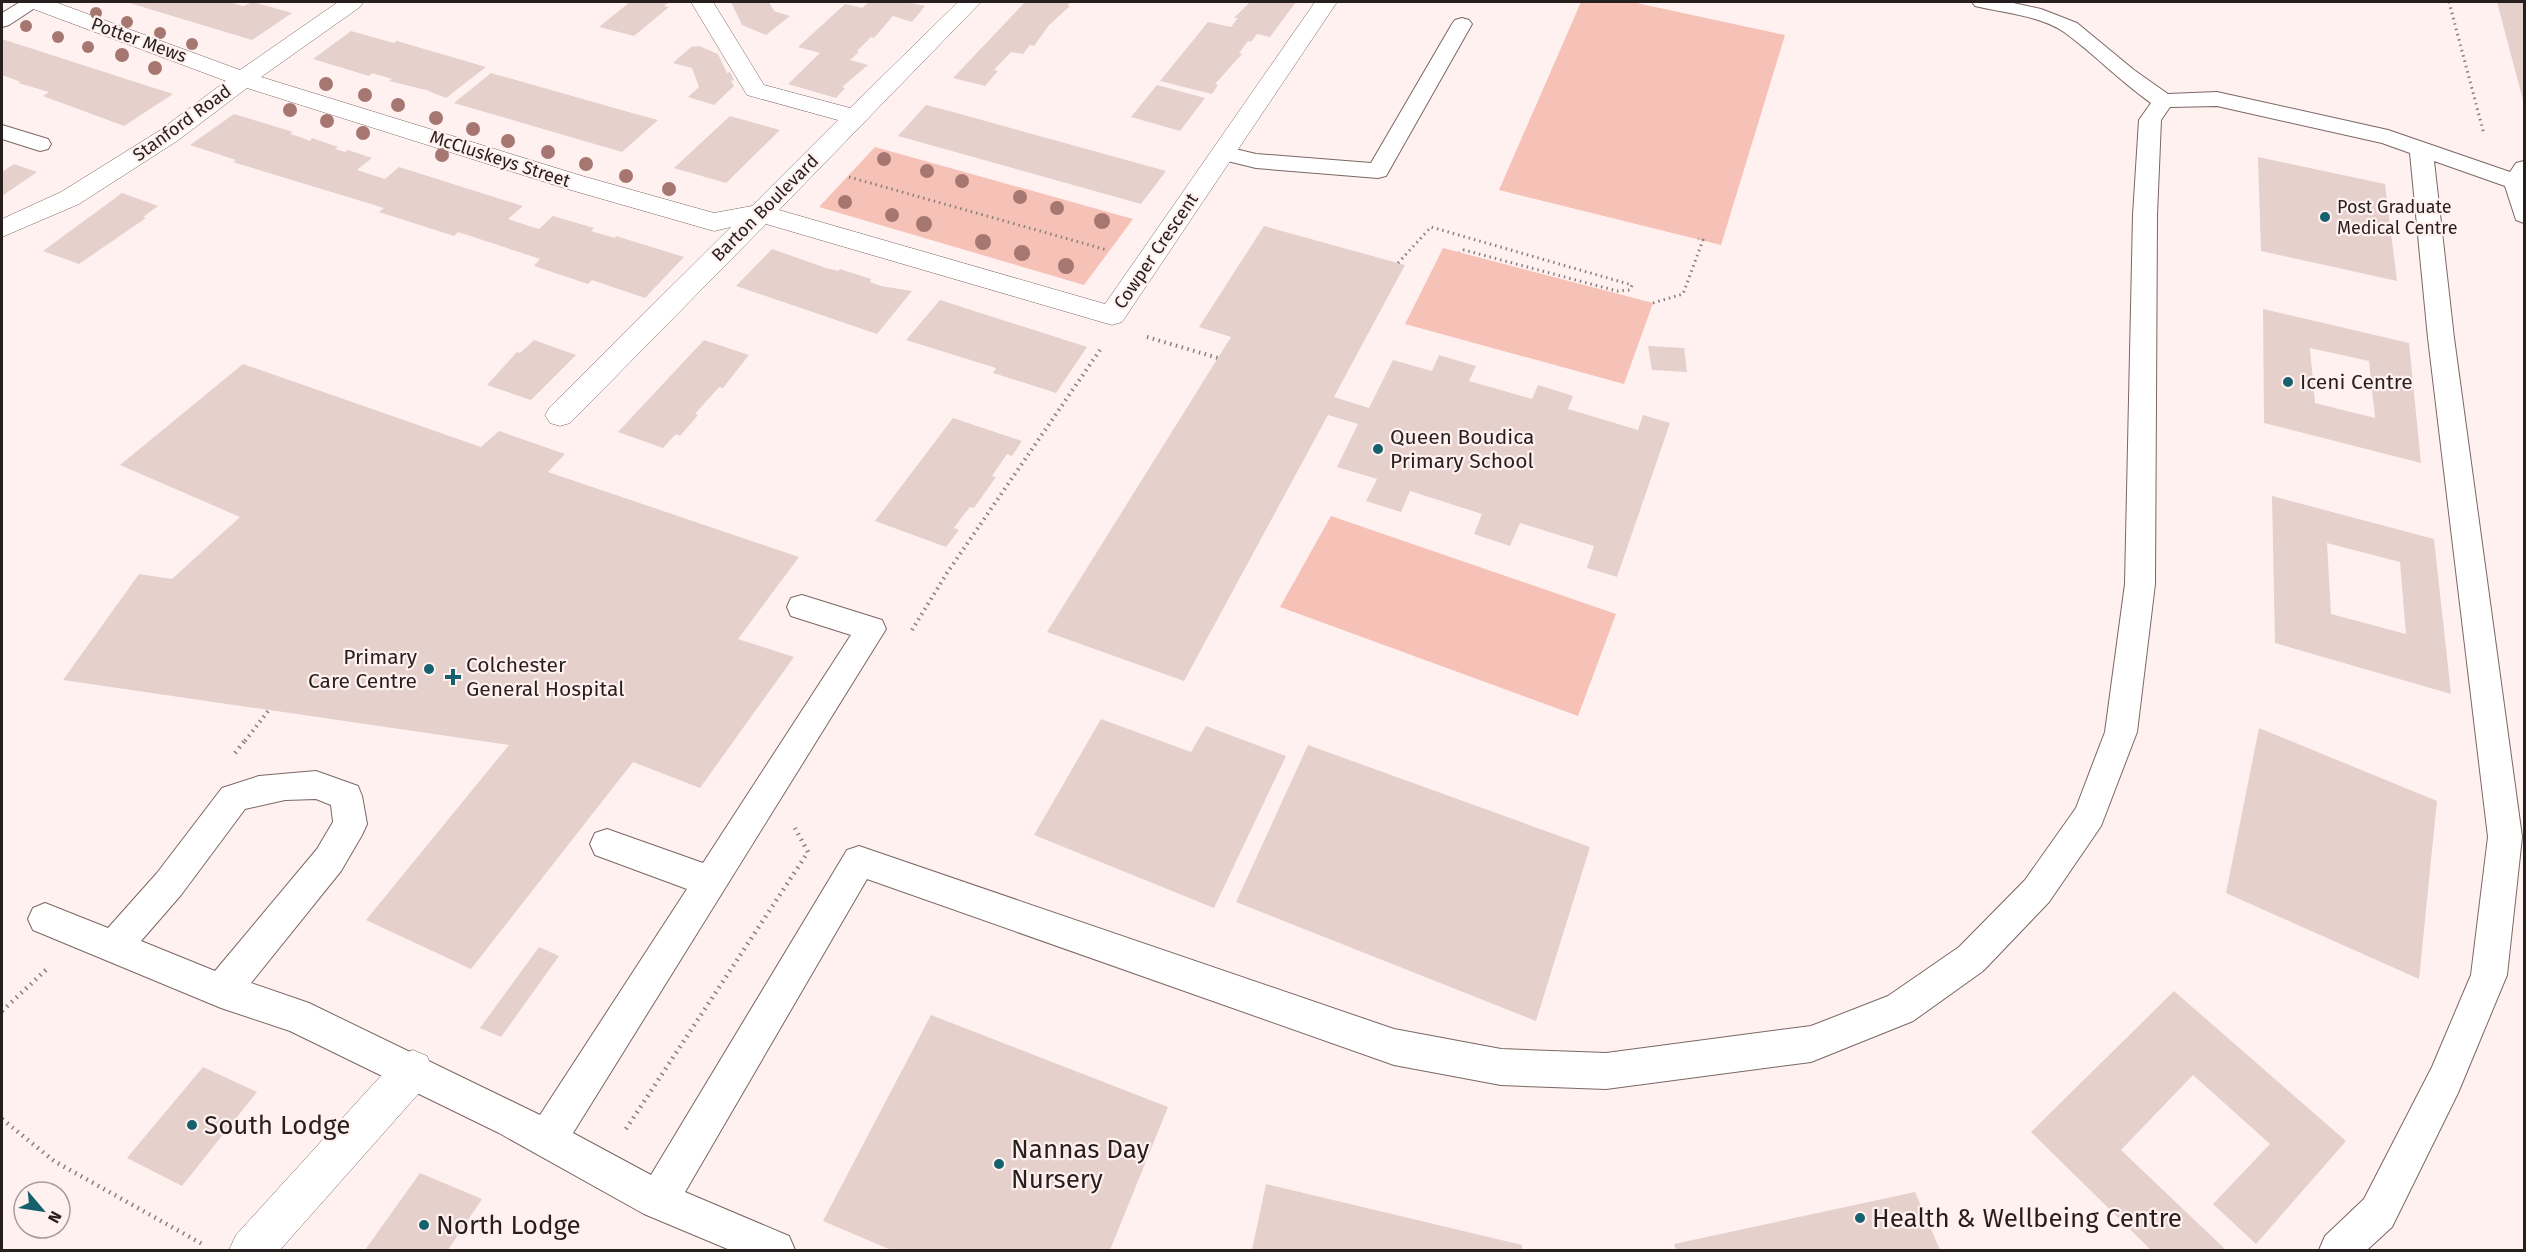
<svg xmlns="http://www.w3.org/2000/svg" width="2526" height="1252" viewBox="0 0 2526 1252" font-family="'Fira Sans',sans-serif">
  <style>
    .green { fill: #f6c2b7 }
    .building { fill: #e6d0cc; fill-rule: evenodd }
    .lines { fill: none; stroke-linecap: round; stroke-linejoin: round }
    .lane-casing { stroke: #7a6763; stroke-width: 2 }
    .street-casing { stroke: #7a6763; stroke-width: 1 }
    .path-far2 { stroke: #897f7d; stroke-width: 3; stroke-dasharray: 1.5 4; stroke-linecap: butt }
    .path-far1 { stroke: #897f7d; stroke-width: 4; stroke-dasharray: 1.5 4.5; stroke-linecap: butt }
    .path { stroke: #897f7d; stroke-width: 4.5; stroke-dasharray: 1.5 5; stroke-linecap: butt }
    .lane { fill: #fff; fill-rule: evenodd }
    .street { fill: #fff; fill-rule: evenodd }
    .tree { fill: #a67770 }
    .poi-dot { fill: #16616e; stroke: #fff1ef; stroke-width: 2 }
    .labels { text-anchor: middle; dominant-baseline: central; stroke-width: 4.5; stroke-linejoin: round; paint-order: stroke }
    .far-street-label { font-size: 18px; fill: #271f1e; stroke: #fff1ef }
    .far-poi-label { font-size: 18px; fill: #271f1e; stroke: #fff1ef; text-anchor: start }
    .poi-label { font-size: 21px; fill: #271f1e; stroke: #fff1ef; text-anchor: start }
    .near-poi-label { font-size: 26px; fill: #271f1e; stroke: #fff1ef; text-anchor: start }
  </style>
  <rect width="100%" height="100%" fill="#fff1ef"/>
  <!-- green -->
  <path class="green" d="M1581,2H1632L1785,35L1721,245L1499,190Z
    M875,147L1133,219L1084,285L819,207Z
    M1443,248L1653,303L1624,384L1405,324Z
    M1331,516L1616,614L1578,716L1280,607Z"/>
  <!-- building -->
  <path class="building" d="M126,2H229L243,6L253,2L292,13L252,40Z
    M630,2H669L664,6L669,7L634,36L599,27Z
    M731,2H769L774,11L790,16L766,35L742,25Z
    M869,2H907L925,6L912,22L893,16L874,38L871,37L857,51L859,52L850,60L868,65L842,87L845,88L836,98L788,84L820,53L798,47L845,4L862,8Z
    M1025,2H1071L1067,6H1070L1049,25L1034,46L1030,45L1023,54L1011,52L994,70L998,71L985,86L953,78Z
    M1250,2H1296L1270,37L1257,34L1251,42L1248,41L1239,53L1242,54L1215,84L1218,85L1212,94L1160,81L1208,22L1231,27L1238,18H1234Z
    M2497,2H2524V104Z
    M351,31L394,43L397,41L486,67L446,98L426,90L389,81L392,79L372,73L369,76L313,59Z
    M2,39L151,87L173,94L124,126L43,96L49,92L18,83L21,82L2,75Z
    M699,46L718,54L727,73L730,72L734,80L731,81L734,86L714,105L688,97L699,87L692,68L673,63L691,47Z
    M491,73L632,113L658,120L622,152L454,103Z
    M1157,85L1205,98L1180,131L1131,117Z
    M926,105L953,112L1166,171L1141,204L898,136Z
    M234,114L293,132L290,134L300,137L310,141L312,138L338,147L335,149L345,152L348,150L372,158L357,170L385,179L399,167L523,206L508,219L526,225L539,229L553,216L594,228L591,231L615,238L616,236L684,257L645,298L592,280L588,284L534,266L540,259L458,232L454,236L379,212L384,208L233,162L236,160L190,145Z
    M730,116L780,130L726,183L674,168Z
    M2258,157L2385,184L2397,281L2261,251Z
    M14,164L37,172L2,196V172Z
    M122,193L158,206L143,217L146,218L79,264L43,251Z
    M1264,226L1405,265L1334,397L1369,408L1393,360L1432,371L1439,355L1476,366L1469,381L1532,399L1538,385L1573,396L1568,409L1638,430L1643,415L1670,423L1617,577L1587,568L1594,546L1520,523L1510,546L1474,534L1482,514L1410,491L1401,512L1366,501L1377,479L1337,467L1358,424L1328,415L1184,681L1047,632L1231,337L1199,327Z
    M772,249L826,268L838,271L840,269L871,279L870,282L881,286L912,291L877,334L736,286Z
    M940,300L1056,337L1087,347L1056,393L1022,382L993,373L996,368L906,340Z
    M2263,309L2409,343L2421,463L2264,423ZM2310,348L2369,361L2375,418L2315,403Z
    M534,340L576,355L531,400L487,385L517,352L520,353Z
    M704,340L749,355L723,388L719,387L695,414L698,415L680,436L676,434L663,448L618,432Z
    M1648,346L1684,348L1687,372L1652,370Z
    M243,364L481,447L499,431L565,454L548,472L799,557L738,639L794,657L700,788L633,762L471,969L366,920L509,745L63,680L139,574L172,579L240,517L120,465Z
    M953,418L1022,441L1012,456L1007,454L992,476L996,477L974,508L970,507L962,517L954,528L959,530L946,547L875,521Z
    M2272,496L2434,539L2451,694L2275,643ZM2327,543L2400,562L2406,634L2331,614Z
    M1101,719L1191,752L1206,726L1286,756L1214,908L1034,835Z
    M2259,728L2437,801L2419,979L2226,893Z
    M1308,745L1590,847L1536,1021L1236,902Z
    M539,947L559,956L501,1037L480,1028Z
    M2174,991L2346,1141L2256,1244L2213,1204L2270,1144L2193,1075L2121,1150L2226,1250H2151L2031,1132Z
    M931,1015L1168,1107L1110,1250H891L823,1221Z
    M203,1067L257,1092L182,1186L127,1158Z
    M420,1173L482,1199L448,1250H365Z
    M1266,1184L1522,1245V1250H1252Z
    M1915,1192L1940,1250H1676L1674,1244Z"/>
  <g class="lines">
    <defs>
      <path id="lane" d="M20,2H44L9,25L2,27V13Z
        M1972,2H2009L2041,9L2077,23L2134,70L2168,94L2217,92L2388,130L2510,172L2516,163L2524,161V223L2516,220L2505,186L2434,161L2454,338L2522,837L2507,975L2458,1093L2392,1227L2367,1250H2319L2325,1236L2364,1199L2432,1067L2471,975L2488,837L2428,338L2410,153L2382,143L2217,106L2170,107L2161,120L2157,215L2155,584L2137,732L2101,826L2049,902L1983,971L1913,1021L1811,1062L1606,1089L1501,1085L1394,1065L867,879L685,1192L789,1236L795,1250H730L644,1214L499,1133L290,1031L221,1008L33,930L28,919L33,908L45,903L108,928L157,873L222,788L259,776L316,771L358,786L362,796L367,824L362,835L341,871L251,983L309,1003L540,1115L687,889L595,855L590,844L595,833L607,829L703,863L851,635L791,616L787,607L791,598L802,595L882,620L886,629L573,1133L651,1175L847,850L859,846L1394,1029L1501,1049L1606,1053L1811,1026L1888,996L1959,947L2025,880L2076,808L2105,732L2125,584L2133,215L2139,120L2151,103C2120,81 2093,53 2064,32C2039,15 2003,13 1975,6ZM316,799L331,805L333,822L317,849L215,971L141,941L181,895L245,809L285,800Z
        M1462,18L1469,20L1472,24L1386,176L1378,178L1256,168L1215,158L1212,153L1215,148L1223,146L1256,154L1371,163L1452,24L1455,20Z
        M2,125L48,139L51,144L48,149L40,151L2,139Z"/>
      <path id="street" d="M25,2H55L240,70L338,2H363L360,7L261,77L582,176L714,213L752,206L838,120L747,95L691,2H713L764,85L850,108L958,2H981L779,210L1105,304L1315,2H1337L1122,322L1112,325L766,224L570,423L560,426L550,423L545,415L550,407L731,227L714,231L564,188L247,88L177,141L79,204L2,237V219L61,192L159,131L226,81L28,7Z
        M413,1050L427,1056L433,1070L427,1084L280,1250H229L236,1235L399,1056Z"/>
    </defs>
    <!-- lane casing -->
    <use href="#lane" class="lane-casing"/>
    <!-- street casing -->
    <use href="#street" class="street-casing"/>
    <!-- path-far2 -->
    <path class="path-far2" d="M2449,2L2484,134
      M849,177L1107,250
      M1398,263L1431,227L1632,285L1630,290L1617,291L1464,250L1459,252
      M1653,303L1683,294L1703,240L1698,239"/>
    <!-- path-far1 -->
    <path class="path-far1" d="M1147,337L1218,358
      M912,630L947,573L1100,350
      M245,741L269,710"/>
    <!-- path -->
    <path class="path" d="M235,753L246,739
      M2,1011L49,967
      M2,1119L54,1161L204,1245
      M626,1129L808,852L795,828"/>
    <!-- lane -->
    <use href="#lane" class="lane"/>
    <!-- street -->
    <use href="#street" class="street"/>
  </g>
  <!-- trees -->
  <g class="tree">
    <circle cx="96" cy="13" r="6"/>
    <circle cx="127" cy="22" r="6"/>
    <circle cx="26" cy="26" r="6"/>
    <circle cx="160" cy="33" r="6"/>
    <circle cx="58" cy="37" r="6"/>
    <circle cx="192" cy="44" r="6"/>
    <circle cx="88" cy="47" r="6"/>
    <circle cx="122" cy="55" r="7"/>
    <circle cx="155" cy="68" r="7"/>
    <circle cx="326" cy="84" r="7"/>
    <circle cx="365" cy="95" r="7"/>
    <circle cx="398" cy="105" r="7"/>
    <circle cx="290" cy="110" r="7"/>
    <circle cx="436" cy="118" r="7"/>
    <circle cx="327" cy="121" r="7"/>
    <circle cx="473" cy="129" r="7"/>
    <circle cx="363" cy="133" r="7"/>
    <circle cx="508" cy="141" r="7"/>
    <circle cx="548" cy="152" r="7"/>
    <circle cx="442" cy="155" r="7"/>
    <circle cx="884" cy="159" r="7"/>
    <circle cx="586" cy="164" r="7"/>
    <circle cx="927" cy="171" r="7"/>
    <circle cx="626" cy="176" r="7"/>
    <circle cx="962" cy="181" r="7"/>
    <circle cx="669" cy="189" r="7"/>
    <circle cx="1020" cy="197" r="7"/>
    <circle cx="845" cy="202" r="7"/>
    <circle cx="1057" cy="208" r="7"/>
    <circle cx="892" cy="215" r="7"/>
    <circle cx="1102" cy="221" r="8"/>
    <circle cx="924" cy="224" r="8"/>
    <circle cx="983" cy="242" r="8"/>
    <circle cx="1022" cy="253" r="8"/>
    <circle cx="1066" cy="266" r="8"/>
  </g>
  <!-- markers -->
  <g class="poi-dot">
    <circle cx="2325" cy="217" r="6"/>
    <circle cx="2288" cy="382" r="6"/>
    <circle cx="1378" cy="449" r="6"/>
    <circle cx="429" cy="669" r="6"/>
    <path d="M450 668h6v6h6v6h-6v6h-6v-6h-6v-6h6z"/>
    <circle cx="192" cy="1125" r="6"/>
    <circle cx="999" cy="1164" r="6"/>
    <circle cx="1860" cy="1218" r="6"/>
    <circle cx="424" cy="1225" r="6"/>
  </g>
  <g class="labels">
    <!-- far-street labels -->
    <g class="far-street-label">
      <text transform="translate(139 40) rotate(20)">Potter Mews</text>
      <text transform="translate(182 123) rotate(-36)">Stanford Road</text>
      <text transform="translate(500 159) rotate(18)">McCluskeys Street</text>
      <text transform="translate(765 208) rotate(-45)">Barton Boulevard</text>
      <text transform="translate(1156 251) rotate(-56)">Cowper Crescent</text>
    </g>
    <!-- far-poi labels -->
    <g class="far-poi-label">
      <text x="2337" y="207">Post Graduate<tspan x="2337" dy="21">Medical Centre</tspan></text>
    </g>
    <!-- poi labels -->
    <g class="poi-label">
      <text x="2300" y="382">Iceni Centre</text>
      <text x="1390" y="437">Queen Boudica<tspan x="1390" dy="24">Primary School</tspan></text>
      <text x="417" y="657" text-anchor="end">Primary<tspan x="417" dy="24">Care Centre</tspan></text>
      <text x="466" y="665">Colchester<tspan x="466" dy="24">General Hospital</tspan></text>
    </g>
    <!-- near-poi labels -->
    <g class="near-poi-label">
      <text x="204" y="1125">South Lodge</text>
      <text x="1011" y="1149">Nannas Day<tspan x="1011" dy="30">Nursery</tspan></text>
      <text x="1872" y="1218">Health &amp; Wellbeing Centre</text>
      <text x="436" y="1225">North Lodge</text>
    </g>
  </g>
  <!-- border -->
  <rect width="2526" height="1252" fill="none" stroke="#271f1e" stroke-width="6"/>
  <!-- north arrow -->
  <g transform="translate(42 1210) rotate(119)"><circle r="28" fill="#fff1ef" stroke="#a99d9b" stroke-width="1.5"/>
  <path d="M0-4.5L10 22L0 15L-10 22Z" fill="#16616e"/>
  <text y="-9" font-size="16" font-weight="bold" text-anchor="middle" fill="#271f1e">N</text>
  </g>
</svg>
